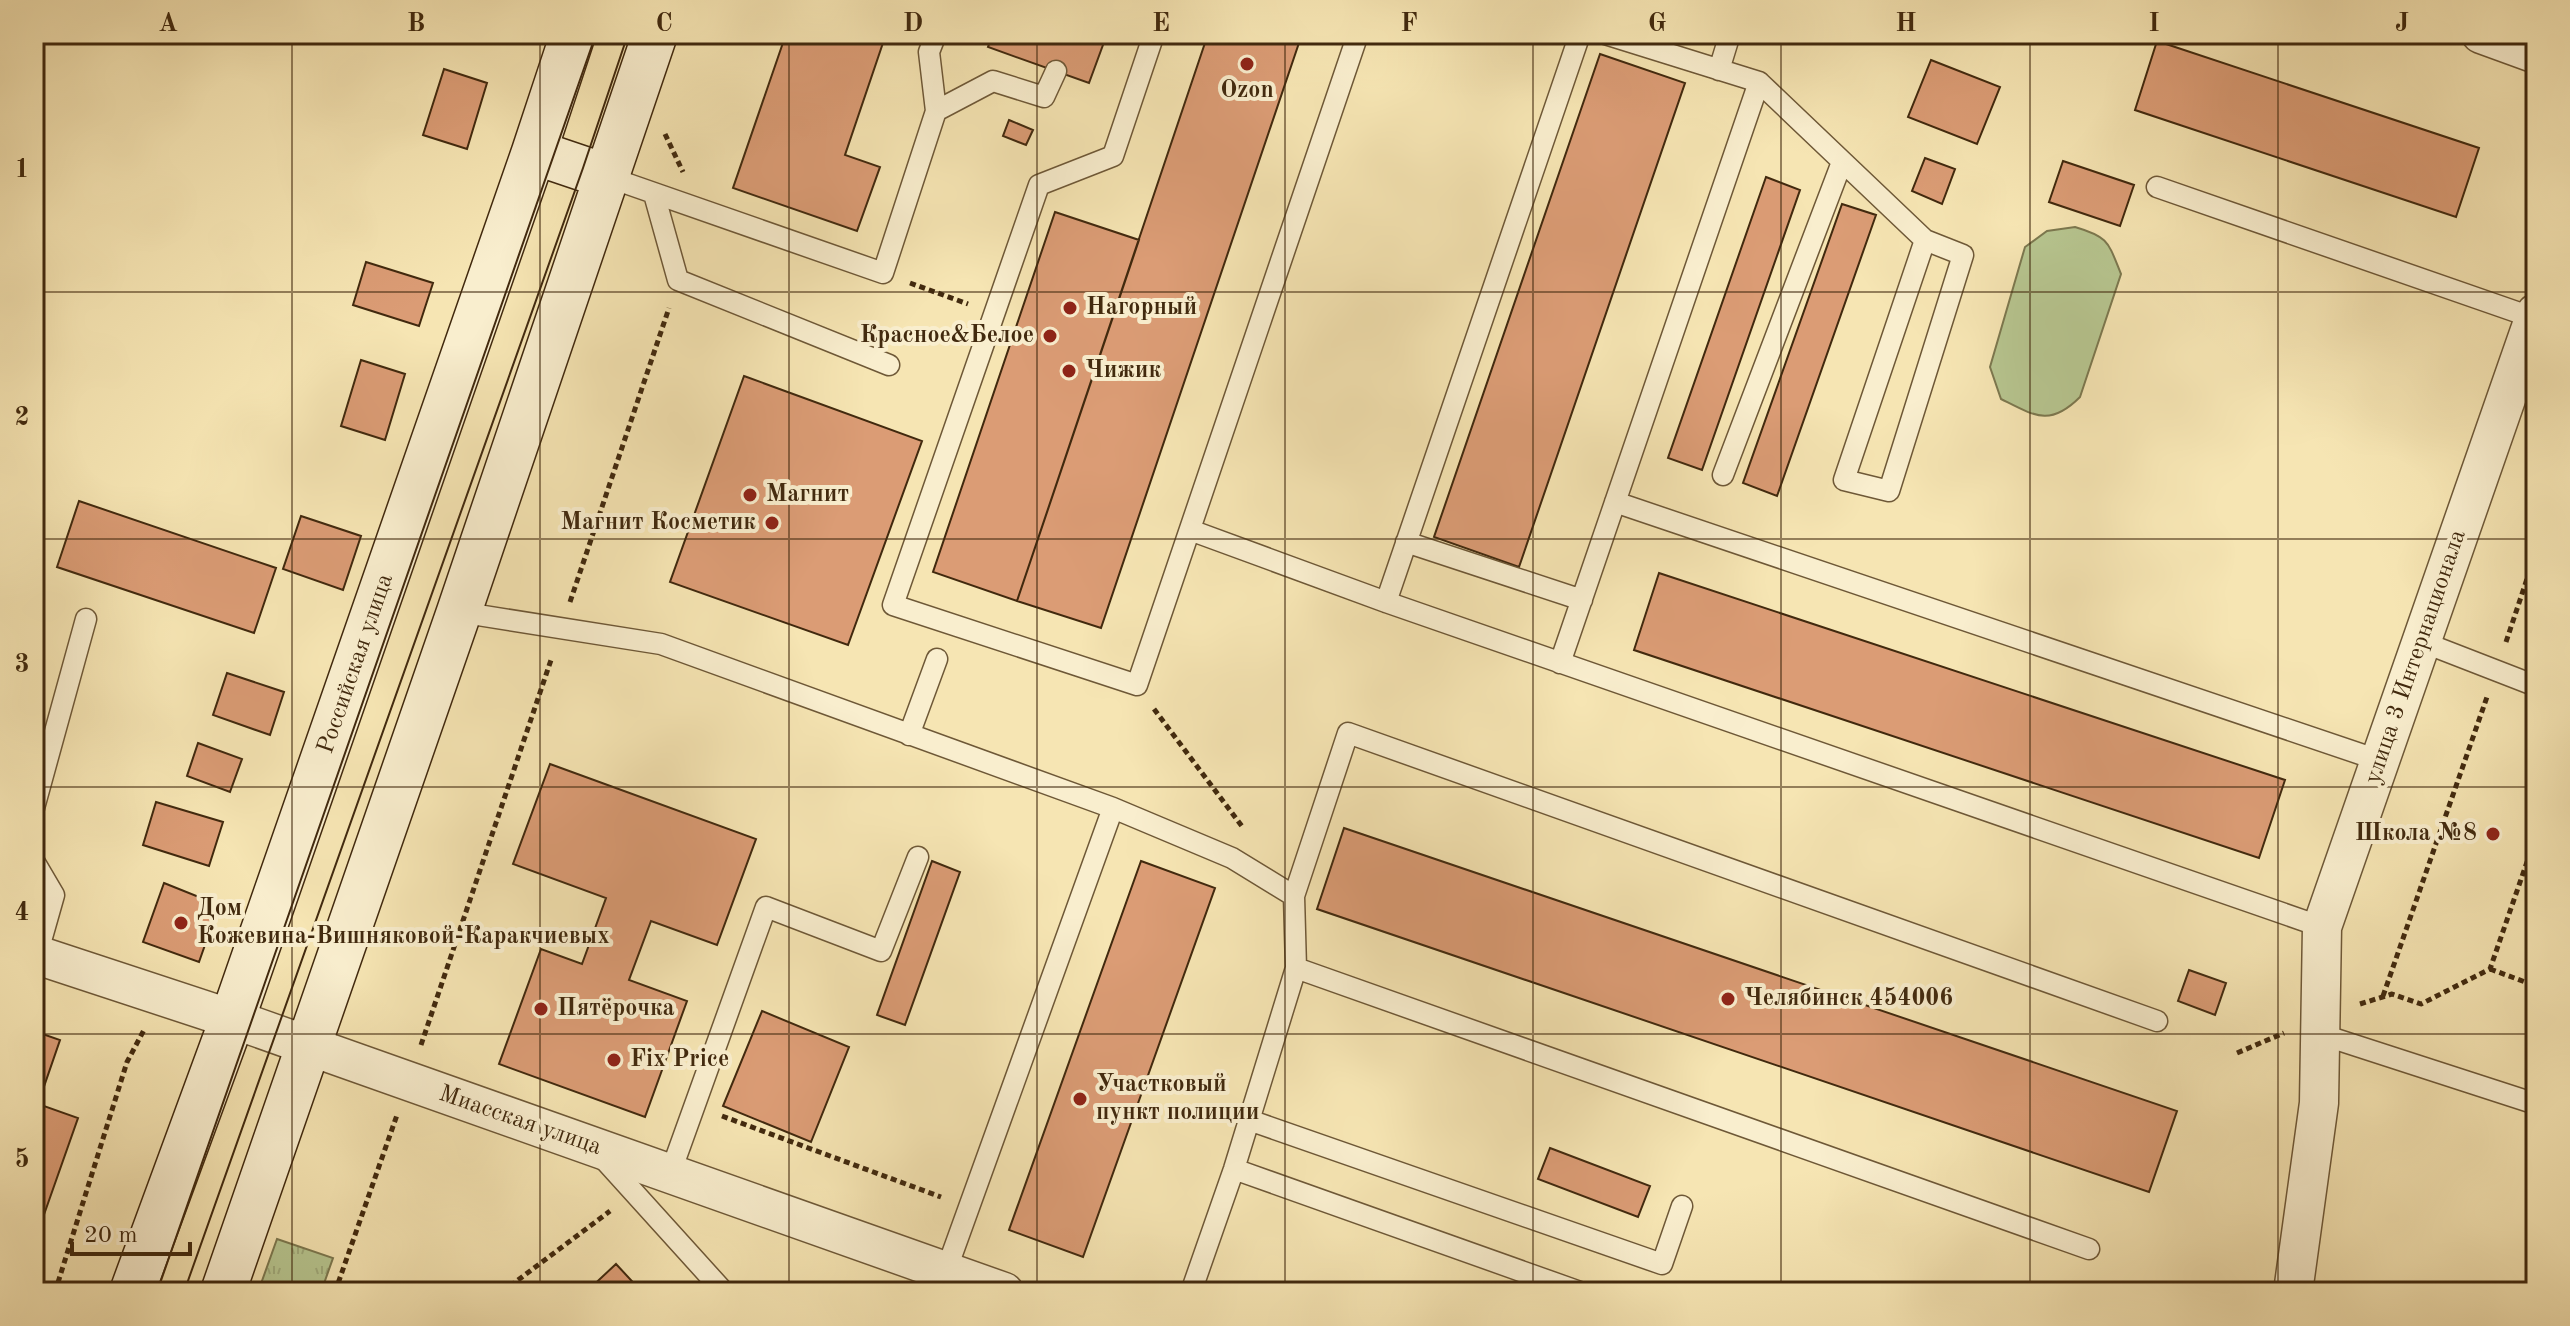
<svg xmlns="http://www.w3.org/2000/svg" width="2570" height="1326" viewBox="0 0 2570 1326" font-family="'Old Standard TT',serif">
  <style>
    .park { fill: url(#park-tufts); stroke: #7c784f; stroke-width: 2 }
    .pitch { fill: #b7c690; stroke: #7c784f; stroke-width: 2 }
    .building { fill: #db9c75; stroke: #41290e; stroke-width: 2 }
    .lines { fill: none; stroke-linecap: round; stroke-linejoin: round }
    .lane-casing { stroke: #6e5837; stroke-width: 23 }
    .street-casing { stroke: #6e5837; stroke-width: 41 }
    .secondary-casing { stroke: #41290e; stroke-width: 47 }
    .path { stroke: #41290e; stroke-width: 5; stroke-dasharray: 6 4; stroke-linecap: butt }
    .lane { stroke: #f9eece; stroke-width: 20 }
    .street { stroke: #f9eece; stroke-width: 38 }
    .secondary { stroke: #f9eece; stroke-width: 44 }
    .tram { stroke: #41290e; stroke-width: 2 }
    .grid { fill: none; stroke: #41290e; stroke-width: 2; stroke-opacity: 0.55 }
    .poi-dot { fill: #8f2418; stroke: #f9eece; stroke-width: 3 }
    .labels { text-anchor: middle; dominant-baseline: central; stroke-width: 8; stroke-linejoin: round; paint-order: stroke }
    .poi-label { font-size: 24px; font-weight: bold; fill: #41290e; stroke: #f9eece; text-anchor: start }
    .street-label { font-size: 24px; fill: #41290e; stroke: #f9eece }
    .neatline { fill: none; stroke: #41290e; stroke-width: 3 }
    .grid-label { font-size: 26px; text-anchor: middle; font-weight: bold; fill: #41290e }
  </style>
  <defs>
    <pattern id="park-tufts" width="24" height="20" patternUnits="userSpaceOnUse" patternTransform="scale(2)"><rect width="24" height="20" fill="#b7c690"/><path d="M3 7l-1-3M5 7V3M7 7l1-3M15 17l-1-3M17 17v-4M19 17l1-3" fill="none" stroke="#9faa7b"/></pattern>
  </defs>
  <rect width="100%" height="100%" fill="#f6e5b3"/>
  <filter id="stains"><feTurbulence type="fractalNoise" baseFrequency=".0025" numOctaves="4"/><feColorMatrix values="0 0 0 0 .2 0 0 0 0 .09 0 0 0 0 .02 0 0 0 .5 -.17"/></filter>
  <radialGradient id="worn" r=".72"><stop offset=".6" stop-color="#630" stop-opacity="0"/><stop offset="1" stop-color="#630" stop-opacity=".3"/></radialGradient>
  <!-- park -->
  <path class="park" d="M277,1239L333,1258L321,1292H258Z"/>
  <!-- pitch -->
  <path class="pitch" d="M2075,227C2109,237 2108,242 2121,274L2080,397C2050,427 2035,416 2001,399L1990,367L2025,247L2047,231Z"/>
  <!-- building -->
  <path class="building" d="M786,34H886L845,155L880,167L857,231L733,188Z
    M993,34H1107L1089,83L988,47Z
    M1208,34H1302L1101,628L1017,601Z
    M2157,41L2479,148L2456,217L2135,110Z
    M1600,54L1685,83L1519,567L1434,537Z
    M1931,60L2000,87L1977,144L1908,117Z
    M444,69L487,83L467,149L423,135Z
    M1009,120L1033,130L1026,145L1003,136Z
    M1925,158L1955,169L1942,204L1912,191Z
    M2063,161L2134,185L2120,226L2049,202Z
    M1766,177L1800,190L1702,470L1668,458Z
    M1842,204L1876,215L1777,496L1743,483Z
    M1055,212L1139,240L1017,601L933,572Z
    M366,262L433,283L419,326L353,305Z
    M361,360L405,374L385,440L341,426Z
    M744,376L922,441L848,645L670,582Z
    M79,501L276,568L254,633L57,567Z
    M301,516L361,536L343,590L283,569Z
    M1659,573L2285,780L2259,858L1634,650Z
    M227,673L284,692L270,735L213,715Z
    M198,743L242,759L230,792L187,776Z
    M550,764L756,839L717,945L651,921L629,980L687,1001L645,1117L499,1064L541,949L582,964L606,898L513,864Z
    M156,802L223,822L209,866L143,845Z
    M1344,828L2177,1111L2149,1192L1317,909Z
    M932,861L960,872L905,1025L877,1015Z
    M1141,861L1215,888L1083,1257L1009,1230Z
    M164,883L219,905L199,962L143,942Z
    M2189,970L2226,983L2215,1015L2178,1001Z
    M762,1011L849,1047L811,1142L723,1106Z
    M34,1031L60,1040L38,1104L78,1118L34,1243Z
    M1550,1148L1650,1186L1638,1217L1538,1179Z
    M616,1264L642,1292H586Z
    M1359,1284L1381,1292H1356Z"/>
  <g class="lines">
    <defs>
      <path id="lane" d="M1154,34L1113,156L1039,185L893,605L1137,685L1358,34
        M1719,70L1730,34
        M1759,82L1925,240L1844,480L1889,491L1963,255L1925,240
        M936,111L993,81L1044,97L1056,71
        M608,177L883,273L936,111L929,52L936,34
        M2157,187L2534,318
        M654,194L678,280L889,365
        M1723,475L1842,162
        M1615,502L2381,761
        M1190,530L1386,602L2322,927
        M1406,542L1582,600
        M1386,602L1580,34
        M459,612L661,644L1113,808L1232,858L1294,896
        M2420,641L2536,686
        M1560,663L1759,82L1605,34
        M909,735L937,659
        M34,808L86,619
        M34,861L54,895L37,955
        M1296,968L2089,1249
        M2320,1034L2536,1104
        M1249,1120L1662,1264L1682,1206
        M601,1156L724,1292
        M1234,1169L1580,1292
        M670,1174L766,907L881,951L918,857
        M946,1271L1113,808
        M1191,1292L1234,1169L1296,968L1294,896L1348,733L2157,1021"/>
      <path id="street" d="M2481,34L2536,54
        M34,954L250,1025L1004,1292
        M2293,1292L2319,1103L2322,927L2536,313"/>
      <path id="secondary" d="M534,152L608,177
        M132,1292L232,1020L534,152L573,34
        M223,1292L459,612L655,34"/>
    </defs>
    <!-- lane casing -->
    <use href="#lane" class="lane-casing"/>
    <!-- street casing -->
    <use href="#street" class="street-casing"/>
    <!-- secondary casing -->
    <use href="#secondary" class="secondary-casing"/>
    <!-- path -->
    <path class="path" d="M665,134L683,172
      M910,283L968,304
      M570,602L669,308
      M2506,642L2536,552
      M1154,709L1244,829
      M2490,969L2536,986
      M2383,996L2487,697
      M2360,1004L2392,994L2421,1004L2490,969L2527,862L2536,851
      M421,1045L552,657
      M2237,1053L2284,1033
      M722,1116L941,1197
      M55,1292L127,1062L145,1028
      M335,1292L397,1115
      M502,1292L610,1211"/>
    <!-- lane -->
    <use href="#lane" class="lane"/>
    <!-- street -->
    <use href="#street" class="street"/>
    <!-- secondary -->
    <use href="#secondary" class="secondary"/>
    <!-- tram -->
    <path class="tram" d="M157,1292L596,34
      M184,1292L583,168L628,34"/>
  </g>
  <!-- grid -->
  <path class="grid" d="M292,34V1292M540,34V1292M789,34V1292M1037,34V1292M1285,34V1292M1533,34V1292M1781,34V1292M2030,34V1292M2278,34V1292M34,292H2536M34,539H2536M34,787H2536M34,1034H2536"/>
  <!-- markers -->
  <g class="poi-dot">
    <circle cx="1247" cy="64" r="8"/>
    <circle cx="1070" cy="308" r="8"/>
    <circle cx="1050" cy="336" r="8"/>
    <circle cx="1069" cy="371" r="8"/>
    <circle cx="750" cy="495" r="8"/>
    <circle cx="772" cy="523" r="8"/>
    <circle cx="2493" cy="834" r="8"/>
    <circle cx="181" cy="923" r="8"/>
    <circle cx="1728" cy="999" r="8"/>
    <circle cx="541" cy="1009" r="8"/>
    <circle cx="614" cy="1060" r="8"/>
    <circle cx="1080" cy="1099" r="8"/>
  </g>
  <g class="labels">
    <!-- poi labels -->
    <g class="poi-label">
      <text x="1247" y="91" text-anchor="middle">Ozon</text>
      <text x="1086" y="308">Нагорный</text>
      <text x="1034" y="336" text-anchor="end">Красное&amp;Белое</text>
      <text x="1085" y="371">Чижик</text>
      <text x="766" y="495">Магнит</text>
      <text x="756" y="523" text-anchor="end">Магнит Косметик</text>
      <text x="2477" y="834" text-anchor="end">Школа №8</text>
      <text x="197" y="909">Дом<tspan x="197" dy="28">Кожевина-Вишняковой-Каракчиевых</tspan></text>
      <text x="1744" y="999">Челябинск 454006</text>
      <text x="557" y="1009">Пятёрочка</text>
      <text x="630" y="1060">Fix Price</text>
      <text x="1096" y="1085">Участковый<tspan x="1096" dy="28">пункт полиции</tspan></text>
    </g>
    <!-- street labels -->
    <g class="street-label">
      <text transform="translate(2416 657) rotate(-71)">улица 3 Интернационала</text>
      <text transform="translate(356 664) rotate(-71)">Российская улица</text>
      <text transform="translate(520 1121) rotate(19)">Миасская улица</text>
    </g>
  </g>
  <!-- margin -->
  <rect width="2570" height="1326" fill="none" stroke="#f6e5b3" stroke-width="88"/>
  <!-- scale -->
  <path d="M72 1242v12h118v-12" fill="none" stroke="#41290e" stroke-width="4"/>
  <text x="84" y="1242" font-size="24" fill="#41290e" stroke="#f9eece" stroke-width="6" paint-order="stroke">20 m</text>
  <rect x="44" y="44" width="2482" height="1238" class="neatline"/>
  <g class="grid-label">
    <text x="168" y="31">A</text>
    <text x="416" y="31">B</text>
    <text x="664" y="31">C</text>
    <text x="913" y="31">D</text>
    <text x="1161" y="31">E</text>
    <text x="1409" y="31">F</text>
    <text x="1657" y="31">G</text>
    <text x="1906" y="31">H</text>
    <text x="2154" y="31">I</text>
    <text x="2402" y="31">J</text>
    <text x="22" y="177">1</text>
    <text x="22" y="425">2</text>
    <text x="22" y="672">3</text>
    <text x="22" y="920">4</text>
    <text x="22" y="1167">5</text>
  </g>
  <rect width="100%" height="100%" filter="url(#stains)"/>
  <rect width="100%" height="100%" fill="url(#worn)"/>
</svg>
